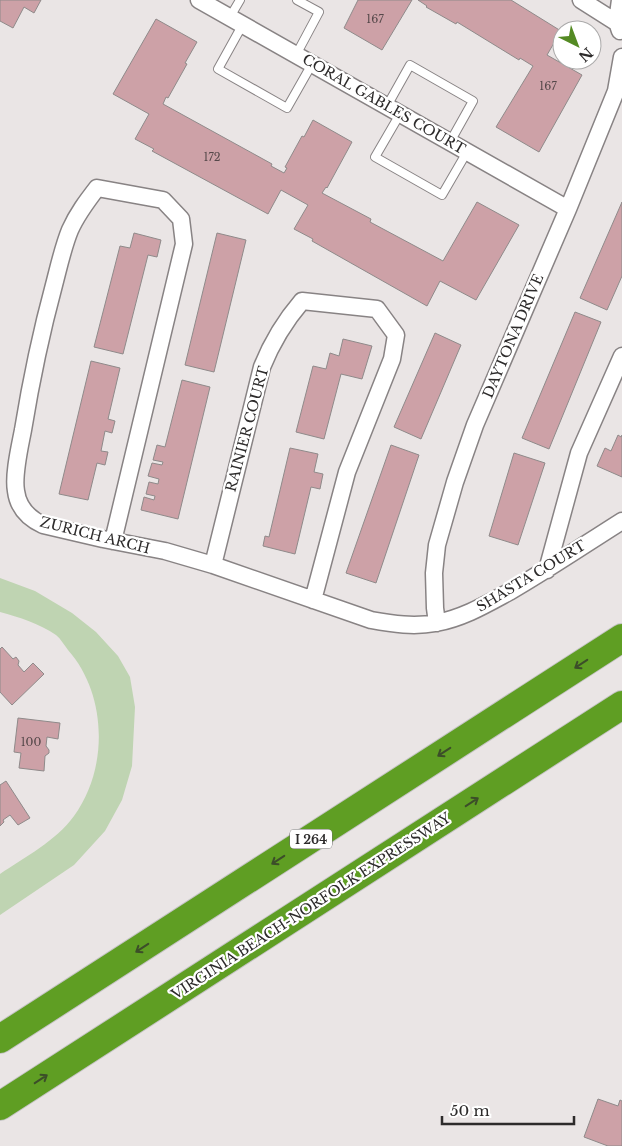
<svg xmlns="http://www.w3.org/2000/svg" width="622" height="1146" viewBox="0 0 622 1146" font-family="'Libre Baskerville',serif">
  <style>
    .water { fill: #bfd4b2 }
    .building { fill: #cda1a7; stroke: #8f8a8a }
    .lines { fill: none; stroke-linecap: round; stroke-linejoin: round }
    .lane-casing { stroke: #888384; stroke-width: 10 }
    .street-casing { stroke: #888384; stroke-width: 19 }
    .highway-casing { stroke: #c4c4c4; stroke-width: 30 }
    .lane { stroke: #fff; stroke-width: 8 }
    .street { stroke: #fff; stroke-width: 16 }
    .highway { stroke: #5f9e23; stroke-width: 28 }
    .oneway { stroke: #3c4e29 }
    .labels { text-anchor: middle; dominant-baseline: central; stroke-width: 4.5; stroke-linejoin: round; paint-order: stroke }
    .number-label { font-size: 11px; fill: #55484a }
    .shield { fill: #fff; stroke: #6c6b6b; stroke-width: 1 }
    .shield-label { font-size: 12px; font-weight: bold; fill: #2d2b2b }
    .street-label { font-size: 14px; fill: #2d2b2b; stroke: #fff }
  </style>
  <rect width="100%" height="100%" fill="#eae5e5"/>
  <!-- water -->
  <path class="water" d="M0,578L35,591L72,613L96,632L118,656L130,677L135,707L132,766L122,800L105,831L74,865L0,915V874C25,857 56,841 74,816C109,768 107,694 68,650C64,645 61,639 56,635C40,624 19,617 0,612Z"/>
  <!-- building -->
  <path class="building" d="M0,0H41L34,13L24,7L13,28L0,21Z
    M358,0H412L382,50L344,28Z
    M418,0H511L561,31L547,55L582,75L539,152L496,127L533,66L520,58L519,60L457,22L456,24L426,7L427,6Z
    M156,19L197,42L185,63L187,64L168,98L166,97L163,104L272,164L271,166L284,173L287,168L285,167L302,136L304,137L313,120L352,142L327,188L326,187L322,193L371,219L370,222L443,261L477,202L519,225L476,300L440,281L427,306L312,241L313,239L294,229L308,205L281,190L268,214L152,151L154,149L135,139L149,114L113,94Z
    M622,202V276L607,310L580,298Z
    M134,233L161,240L157,257L148,255L123,354L94,347L120,246L130,248Z
    M217,233L246,240L214,372L185,365Z
    M575,312L601,322L549,449L522,438Z
    M435,333L461,345L421,439L394,427Z
    M343,339L372,346L362,379L341,374L324,439L296,432L313,366L326,369L330,353L339,356Z
    M91,361L120,368L108,419L115,421L112,433L105,431L101,451L108,452L105,465L97,463L88,500L59,494Z
    M182,380L210,387L178,519L141,510L144,497L154,500L155,496L146,494L149,482L158,484L159,479L148,476L152,463L162,465L163,462L153,460L157,445L165,447Z
    M618,435L621,437L622,435V477L597,466L605,448L611,451Z
    M391,445L419,455L376,583L346,573Z
    M290,448L318,454L314,472L323,474L320,489L311,487L295,554L263,546L265,536L269,537Z
    M514,453L545,463L518,545L489,536Z
    M2,647L13,659L16,657L19,661L18,665L24,672L33,663L44,674L12,705L0,692V649Z
    M18,718L60,723L58,739L47,737L46,746L49,750V753L45,756L44,771L19,768L21,753L14,752Z
    M6,781L30,818L18,825L10,815L3,820L4,822L0,826V785Z
    M598,1099L618,1106L620,1100L622,1101V1146H608L584,1137Z"/>
  <g class="lines">
    <defs>
      <path id="lane" d="M230,17L240,0
        M243,24L218,69L287,108L312,64
        M296,55L319,12L297,0
        M387,106L410,65L473,101L450,142
        M400,114L375,157L442,195L467,152"/>
      <path id="street" d="M199,0L568,209
        M581,0L622,26
        M620,0L617,22L620,31
        M113,541L184,244L181,219L163,200L97,188C87,201 77,214 70,230C63,247 59,266 54,285C41,333 31,381 23,430C20,446 13,475 16,491C18,507 28,518 43,525L103,539L165,551L213,565L371,620C393,624 414,627 436,623C463,618 485,605 509,592C547,570 584,545 622,521
        M213,565L262,367C272,342 284,322 302,301L377,309L396,335L392,359L347,472L313,600
        M547,570L579,453L622,356
        M437,623L435,608L434,573L437,545L455,482L475,425L568,209L616,91L622,57"/>
      <path id="highway" d="M0,1039L622,638
        M0,1106L622,705"/>
    </defs>
    <!-- lane casing -->
    <use href="#lane" class="lane-casing"/>
    <!-- street casing -->
    <use href="#street" class="street-casing"/>
    <!-- highway casing -->
    <use href="#highway" class="highway-casing"/>
    <!-- lane -->
    <use href="#lane" class="lane"/>
    <!-- street -->
    <use href="#street" class="street"/>
    <!-- highway -->
    <use href="#highway" class="highway"/>
  </g>
  <!-- one-way arrows -->
  <defs><path id="oneway-shaft" d="M-6 0H5M1.5-3L5.5 0L1.5 3" fill="none" stroke-width="1.6" stroke-linecap="round" stroke-linejoin="round" transform="scale(1.25)"/></defs>
  <g class="oneway">
    <use href="#oneway-shaft" transform="translate(581 664) rotate(147)"/>
    <use href="#oneway-shaft" transform="translate(444 752) rotate(147)"/>
    <use href="#oneway-shaft" transform="translate(472 802) rotate(-33)"/>
    <use href="#oneway-shaft" transform="translate(278 860) rotate(147)"/>
    <use href="#oneway-shaft" transform="translate(142 948) rotate(147)"/>
    <use href="#oneway-shaft" transform="translate(41 1079) rotate(-33)"/>
  </g>
  <g class="labels">
    <!-- number labels -->
    <g class="number-label">
      <text x="375" y="19">167</text>
      <text x="548" y="86">167</text>
      <text x="212" y="157">172</text>
      <text x="31" y="742">100</text>
    </g>
    <!-- shield labels -->
    <rect class="shield" x="290" y="829.5" width="42" height="19" rx="4"/>
    <g class="shield-label">
      <text x="311" y="839">I 264</text>
    </g>
    <!-- street labels -->
    <g class="street-label">
      <text transform="translate(384 104) rotate(30)">CORAL GABLES COURT</text>
      <text transform="translate(513 336) rotate(-67)">DAYTONA DRIVE</text>
      <text transform="translate(247 429) rotate(-75)">RAINIER COURT</text>
      <text transform="translate(95 535) rotate(14)">ZURICH ARCH</text>
      <text transform="translate(531 576) rotate(-31)">SHASTA COURT</text>
      <text transform="translate(311 906) rotate(-33)">VIRGINIA BEACH-NORFOLK EXPRESSWAY</text>
    </g>
  </g>
  <!-- north arrow -->
  <g transform="translate(577 45) rotate(138)"><circle r="24" fill="#ffffff" stroke="#abaaaa"/>
  <path d="M0-4L9 19L0 12L-9 19Z" fill="#548a23"/>
  <text y="-8" font-size="14" font-weight="bold" text-anchor="middle" fill="#2d2b2b">N</text>
  </g>
  <!-- scale -->
  <path d="M442 1116v8h132v-8" fill="none" stroke="#2d2b2b" stroke-width="2.5"/>
  <text x="450" y="1116" font-size="15" fill="#2d2b2b" stroke="#ffffff" stroke-width="4" paint-order="stroke">50 m</text>
</svg>
